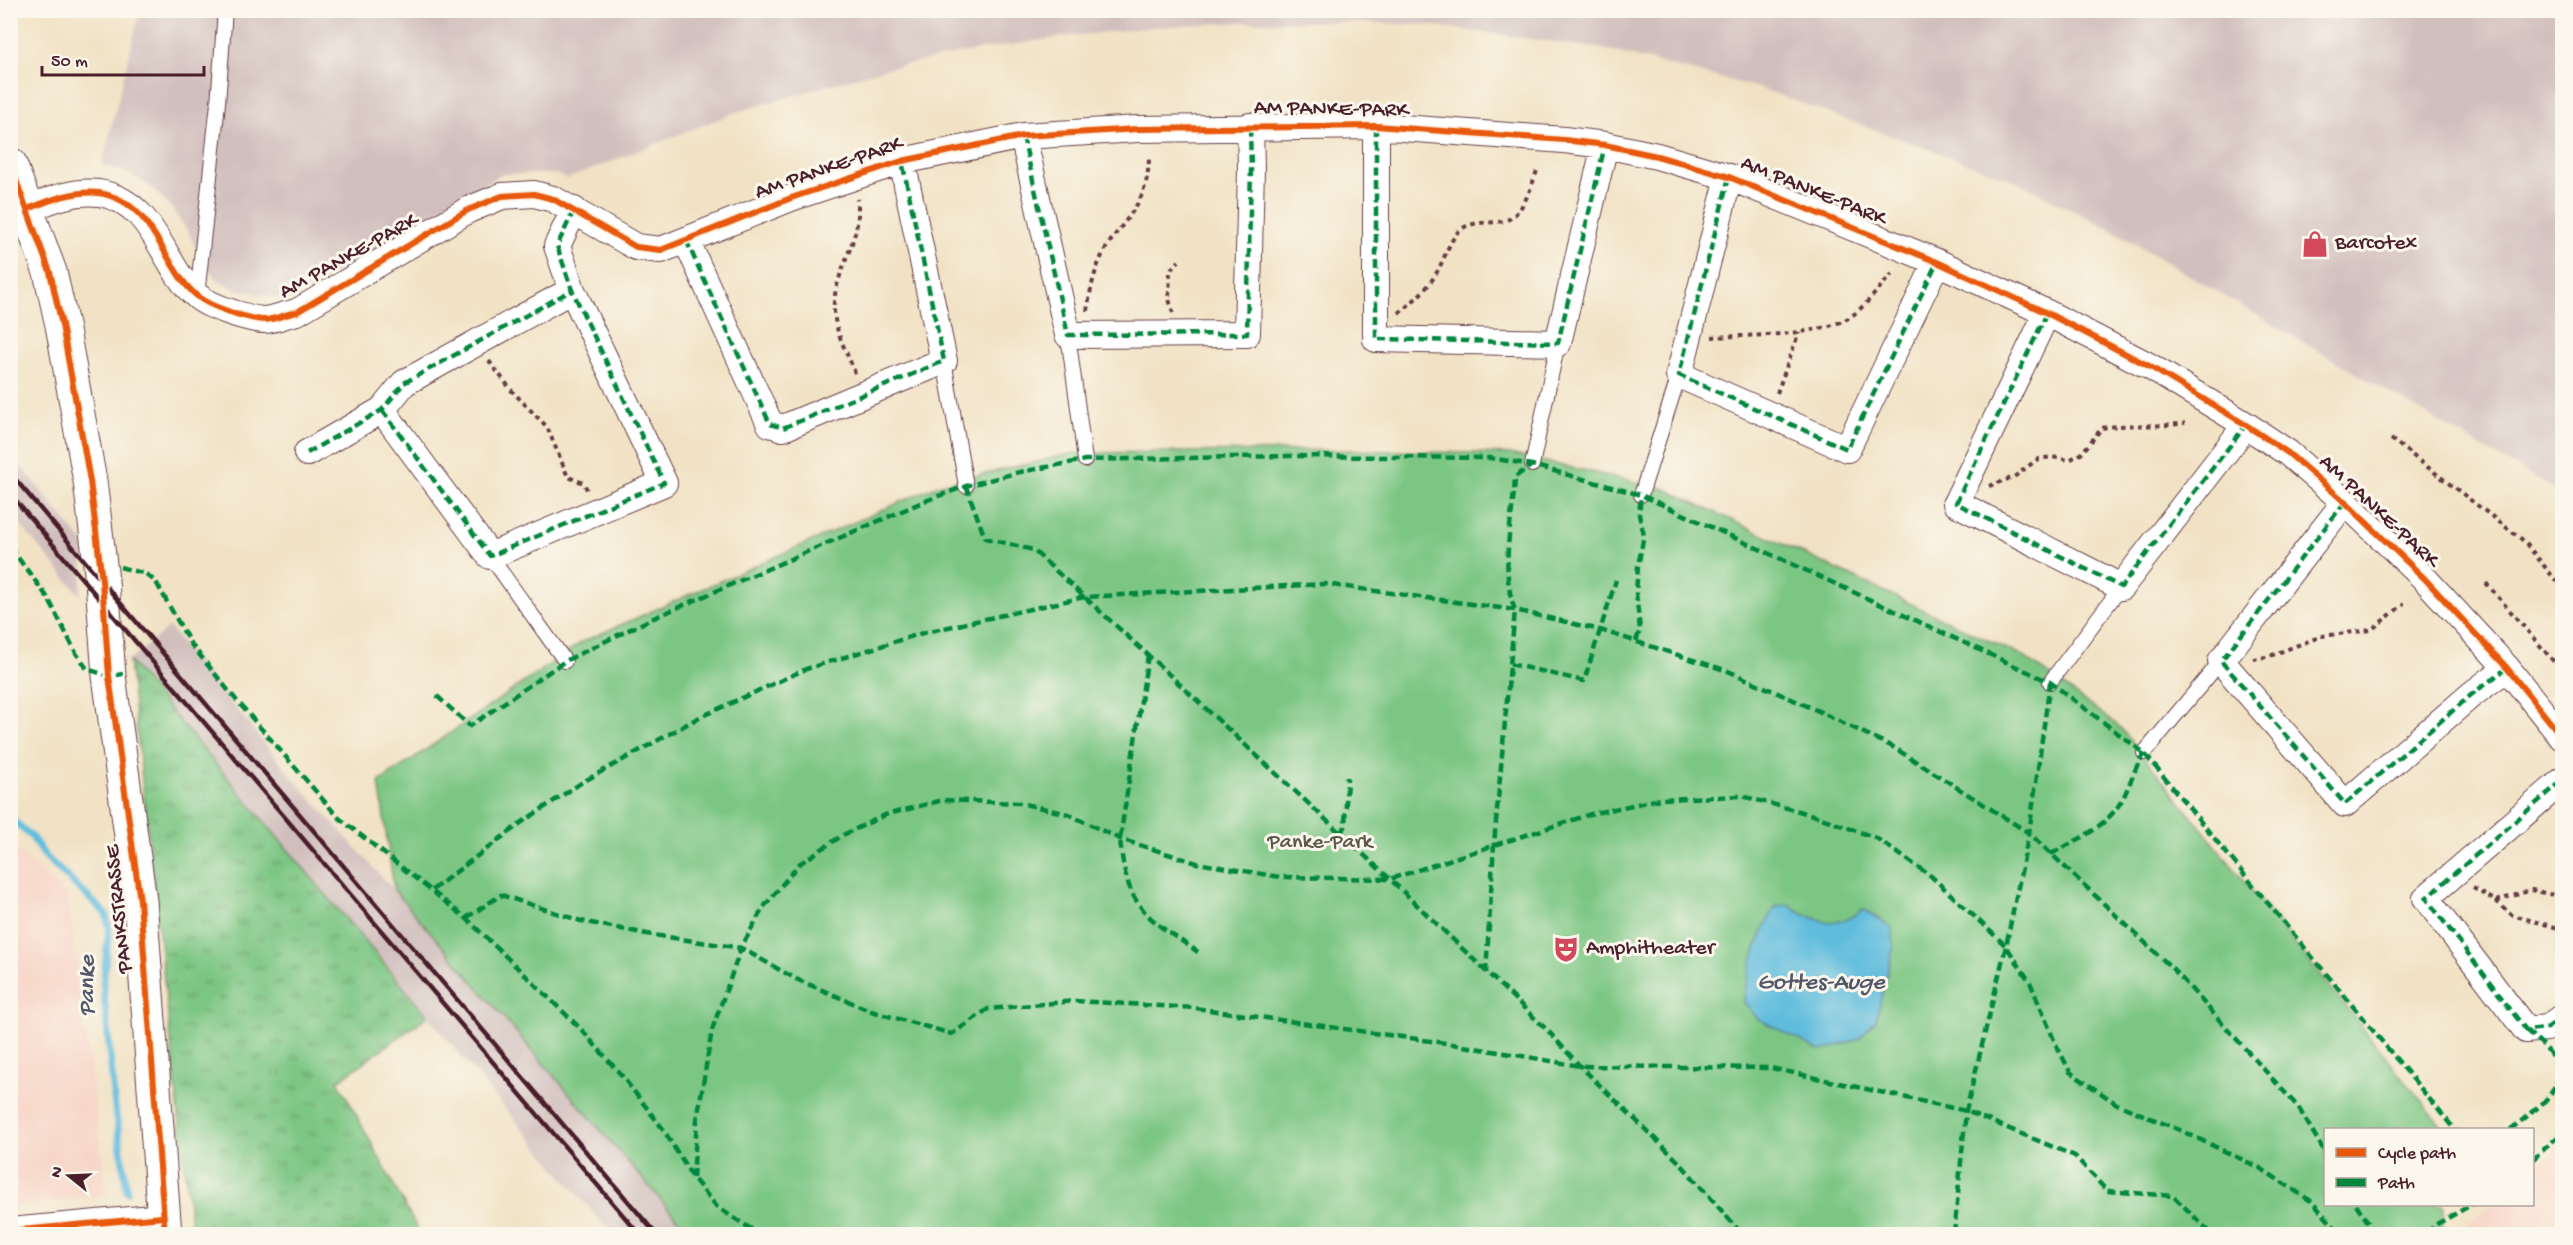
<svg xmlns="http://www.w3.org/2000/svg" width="2573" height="1245" viewBox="0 0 2573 1245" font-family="'Gochi Hand',sans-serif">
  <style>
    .built { fill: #f6d2c3 }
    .industrial { fill: #d1bfbd }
    .grass { fill: url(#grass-tufts); stroke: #637257; stroke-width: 1.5 }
    .park { fill: #7cc683; stroke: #637257; stroke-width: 1.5 }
    .water { fill: #5ebcdd; stroke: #546e84; stroke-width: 1.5 }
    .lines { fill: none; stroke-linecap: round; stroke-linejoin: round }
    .stream { stroke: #5ebcdd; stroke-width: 7 }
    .lane-casing { stroke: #633c42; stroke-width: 16 }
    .street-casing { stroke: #633c42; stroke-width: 28 }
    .secondary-casing { stroke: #633c42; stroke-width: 35 }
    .path { stroke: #633c42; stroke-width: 4; stroke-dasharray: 4.5 4.5; stroke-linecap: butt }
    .lane { stroke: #fff; stroke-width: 14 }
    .street { stroke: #fff; stroke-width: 26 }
    .secondary { stroke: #fff; stroke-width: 33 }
    .rail { stroke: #4a1f2b; stroke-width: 4.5 }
    .quiet { stroke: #00873e; stroke-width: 4.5; stroke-dasharray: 9 4.5; stroke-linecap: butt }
    .cycleway-casing { stroke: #fbf7ec; stroke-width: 10 }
    .cycleway { stroke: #e8590c; stroke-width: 6 }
    .labels { text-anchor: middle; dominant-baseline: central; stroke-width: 6; stroke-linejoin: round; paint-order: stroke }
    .street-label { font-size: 22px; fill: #4a1f2b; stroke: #fbf7ec }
    .poi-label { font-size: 22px; fill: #4a1f2b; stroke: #fbf7ec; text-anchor: start }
    .park-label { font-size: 22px; fill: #5c594a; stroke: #fbf7ec }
    .water-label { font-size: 24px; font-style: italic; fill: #515669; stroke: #fbf7ec }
  </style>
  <defs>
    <pattern id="grass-tufts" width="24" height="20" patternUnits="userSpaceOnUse" patternTransform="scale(1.5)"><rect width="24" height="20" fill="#7cc683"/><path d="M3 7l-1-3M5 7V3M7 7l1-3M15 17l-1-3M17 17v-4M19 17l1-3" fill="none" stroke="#68a06b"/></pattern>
  </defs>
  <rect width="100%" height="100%" fill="#fbf7ec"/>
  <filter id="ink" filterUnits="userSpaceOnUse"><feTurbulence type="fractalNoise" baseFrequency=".0167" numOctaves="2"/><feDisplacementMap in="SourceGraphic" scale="12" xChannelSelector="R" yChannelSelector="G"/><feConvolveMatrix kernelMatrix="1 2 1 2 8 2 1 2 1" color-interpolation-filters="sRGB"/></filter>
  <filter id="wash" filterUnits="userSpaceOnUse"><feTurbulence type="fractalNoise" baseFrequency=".008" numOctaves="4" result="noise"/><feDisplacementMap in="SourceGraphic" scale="24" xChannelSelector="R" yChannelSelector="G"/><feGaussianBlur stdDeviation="1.35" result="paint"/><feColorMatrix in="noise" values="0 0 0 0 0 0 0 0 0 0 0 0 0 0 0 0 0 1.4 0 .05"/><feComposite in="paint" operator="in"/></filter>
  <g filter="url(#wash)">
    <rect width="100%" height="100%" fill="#f1e2c5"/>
    <!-- built -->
    <path class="built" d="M11,845L68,896L107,1195L11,1206Z
      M2562,1141V1234H2457L2491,1205L2532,1204L2533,1168Z"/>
    <!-- industrial -->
    <path class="industrial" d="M140,11H2562V494L2112,230L2011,179L1759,88L1604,49L1427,25L1332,22H1242L1152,27L1062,37L972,51L884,69L736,112L567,179L556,174H502L301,293L280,299L235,289L218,280L207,268L187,230L170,206L151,187L128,173L102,165Z
      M10,452L85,545L80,595L11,514Z
      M169,627L298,784L394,890L690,1234H611L129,661Z"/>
    <!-- grass -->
    <path class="grass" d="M129,661L428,1016L338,1081L420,1234H192Z"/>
    <!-- park -->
    <path class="park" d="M1351,450L1510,454L1663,488L2024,657L2120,727L2444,1129L2326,1130V1204L2444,1205L2443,1234H690L394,890L379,782L584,641L941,484L1074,453Z"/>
    <!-- water -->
    <path class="water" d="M1788,905C1814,920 1837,932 1863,909L1891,927L1894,945L1876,1020L1859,1039L1821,1051L1758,1019L1744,1002C1745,977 1761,926 1777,906Z"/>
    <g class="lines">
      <!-- stream -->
      <path class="stream" d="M10,818L31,836L45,856L106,914L109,929L103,984L115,1107L127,1192"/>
    </g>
  </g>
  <g filter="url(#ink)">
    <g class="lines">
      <defs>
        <path id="lane" d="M197,296L218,103L225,10
          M1068,335L1085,460
          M944,361L966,486
          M1532,465L1558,343
          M1641,495L1679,375
          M490,556L565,661
          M2050,682L2121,587
          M2144,753L2221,661"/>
        <path id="street" d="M1376,126V339L1558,343L1605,145
          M1023,136L1068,335L1247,334L1251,169L1250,126
          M1729,177L1679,375L1847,449L1937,262
          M28,209C50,200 74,190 99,193C156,202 161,266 197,296C206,304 219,308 230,312C240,315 254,320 265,320C275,319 287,314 297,312L468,210L502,196L534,194L553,199L636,247L661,250L791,198L902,161L1023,136L1138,129L1376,126L1564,140L1605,145L1657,156L1729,177L1937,262L2047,313L2149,366L2246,425L2288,453L2345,502L2424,578L2507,668L2562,737
          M686,240L770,424L783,428L944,361L902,161
          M2047,313L1956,503L2121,587L2246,425
          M382,410L490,556L664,483L572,290L557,246L574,210
          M307,453L382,410L404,383L572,290
          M2345,502L2221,661L2345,804L2471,695L2507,668
          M2562,781L2426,898L2526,1030L2547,1028L2562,1017
          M10,1231L163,1217"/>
        <path id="secondary" d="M10,164L50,272L62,325L90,481L102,581L109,676L140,901L165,1234"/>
      </defs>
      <!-- lane casing -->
      <use href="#lane" class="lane-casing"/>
      <!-- street casing -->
      <use href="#street" class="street-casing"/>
      <!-- secondary casing -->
      <use href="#secondary" class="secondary-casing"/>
      <!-- path -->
      <path class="path" d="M1087,311C1091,287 1095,265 1108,245C1130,212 1147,203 1149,159
        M1173,313L1169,299L1170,270L1179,261
        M1399,313C1415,300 1430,287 1439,268C1445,257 1450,240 1459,231C1474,217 1501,227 1512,217C1526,206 1532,184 1538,168
        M1712,337C1750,335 1818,337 1850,317C1865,307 1879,288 1892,274
        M489,361L512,391L547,427L568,477L584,483L588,492
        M855,373C846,350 832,327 834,302C837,267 864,235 857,199
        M1777,393L1799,332
        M2391,439L2524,541L2562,588
        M1989,486L2014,477L2038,459L2052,457L2069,460L2081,454L2102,428C2130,423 2157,428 2185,423
        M2486,583L2562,671
        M2253,659L2267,657L2322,636L2371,630L2404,604
        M2473,888L2496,901L2532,890L2562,897
        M2496,901L2512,915L2562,929"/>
      <!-- lane -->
      <use href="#lane" class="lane"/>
      <!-- street -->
      <use href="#street" class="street"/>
      <!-- secondary -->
      <use href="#secondary" class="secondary"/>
      <!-- rail -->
      <path class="rail" d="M10,473L656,1234
        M10,494L639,1234"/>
      <!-- quiet -->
      <path class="quiet" d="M1376,126V339L1558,343L1605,145
        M1023,136L1068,335L1247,334L1251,169L1250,126
        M1729,177L1679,375L1847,449L1937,262
        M686,240L770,424L783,428L944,361L902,161
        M2047,313L1956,503L2121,587L2246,425
        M382,410L490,556L664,483L572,290L557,246L574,210
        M307,453L382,410L404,383L572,290
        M966,486L985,538L1033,550L1148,655L1390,879L1549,1032L1580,1066L1680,1163L1742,1234
        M2345,502L2221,661L2345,804L2471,695L2507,668
        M10,547L48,598L76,653L87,669L109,676L123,674
        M120,567L146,574L156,582L190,643L232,695L339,818L466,918L581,1029L622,1076L663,1129L693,1178L717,1207L759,1234
        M1636,641L1640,630L1636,593L1638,566L1644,535L1639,515L1641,495
        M1148,655L1120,839C1126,907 1145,917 1198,952
        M1510,664L1584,681L1616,580
        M437,696L470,726L565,661L649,620L925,501L966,486L1020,472L1085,460L1286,456L1490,458L1532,465L1641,495L2050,682L2144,753L2455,1130
        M2562,781L2426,898L2526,1030L2547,1028L2562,1017
        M1340,833L1345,827L1347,777
        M2051,854C2077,840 2107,827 2122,800C2131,783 2133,771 2144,753
        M432,890L521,823L581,783L698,718L806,669L926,632L1084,597L1325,584L1515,610L1600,630L1728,671L1814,709L1893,747L2029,833L2174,970L2298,1107L2326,1154
        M466,918L501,895L581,921L647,934L741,948L796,979L874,1012L952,1034L988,1009L1076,1001L1195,1008L1452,1044L1580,1066L1771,1068L1966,1111L2075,1156L2107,1191L2173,1196L2209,1231L2217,1234
        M1486,973L1494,844L1515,610C1499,568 1513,521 1515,477L1532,465
        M2510,1130C2533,1110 2570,1092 2552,1057C2548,1047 2534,1038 2526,1030
        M2532,1160L2562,1133
        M693,1178L697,1120L712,1030L741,948L763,908L799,864L843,835L885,815L943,800L1020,803L1068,814L1120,839L1197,863L1280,877L1390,879L1591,814L1660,799L1742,796L1813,815L1876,838L1931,876L2006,946L2030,982L2054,1040L2070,1072L2117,1104L2182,1131L2260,1168L2311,1201L2341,1234
        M2356,1204L2376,1234
        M1954,1234L1966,1111L2006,946L2029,833L2050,682
        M2427,1234L2435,1225L2473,1204"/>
      <defs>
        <path id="cycleway" d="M10,164L50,272L62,325L90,481L102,581L109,676L140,901L165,1234
          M28,209C50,200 74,190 99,193C156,202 161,266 197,296C206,304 219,308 230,312C240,315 254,320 265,320C275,319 287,314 297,312L468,210L502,196L534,194L553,199L636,247L661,250L791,198L902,161L1023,136L1138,129L1376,126L1564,140L1605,145L1657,156L1729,177L1937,262L2047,313L2149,366L2246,425L2288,453L2345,502L2424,578L2507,668L2562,737
          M10,1231L163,1217"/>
      </defs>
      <!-- cycleway casing -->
      <use href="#cycleway" class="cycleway-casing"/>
      <!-- cycleway -->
      <use href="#cycleway" class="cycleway"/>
    </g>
  </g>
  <!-- icons -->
  <defs>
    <symbol id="shop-bare" viewBox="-9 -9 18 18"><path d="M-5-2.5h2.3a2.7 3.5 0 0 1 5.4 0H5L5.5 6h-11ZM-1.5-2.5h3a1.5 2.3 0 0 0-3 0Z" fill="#d1495b" stroke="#fbf7ec" stroke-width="2.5" paint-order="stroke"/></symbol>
    <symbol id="theatre-bare" viewBox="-9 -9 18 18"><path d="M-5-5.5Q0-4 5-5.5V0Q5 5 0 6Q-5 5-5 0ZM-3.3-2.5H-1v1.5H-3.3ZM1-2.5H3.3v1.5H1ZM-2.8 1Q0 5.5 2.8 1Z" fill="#d1495b" stroke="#fbf7ec" stroke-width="2.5" paint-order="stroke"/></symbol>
  </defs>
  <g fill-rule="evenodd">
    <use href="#shop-bare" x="2296" y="225" width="38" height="38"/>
    <use href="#theatre-bare" x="1547" y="930" width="38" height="38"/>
  </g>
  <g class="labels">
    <!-- street labels -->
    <g class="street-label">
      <text transform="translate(1331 110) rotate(1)">AM PANKE-PARK</text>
      <text transform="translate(829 169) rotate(-19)">AM PANKE-PARK</text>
      <text transform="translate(1813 192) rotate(22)">AM PANKE-PARK</text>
      <text transform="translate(349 257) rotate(-29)">AM PANKE-PARK</text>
      <text transform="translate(2378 512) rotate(43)">AM PANKE-PARK</text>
      <text transform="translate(120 909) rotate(-96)">PANKSTRASSE</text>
    </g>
    <!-- poi labels -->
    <g class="poi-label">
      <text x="2335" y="244">Barcotex</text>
      <text x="1586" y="949">Amphitheater</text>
    </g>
    <!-- park labels -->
    <g class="park-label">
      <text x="1320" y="843">Panke-Park</text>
    </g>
    <!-- water labels -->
    <g class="water-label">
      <text x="1821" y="983">Gottes-Auge</text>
      <text transform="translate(88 986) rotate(-90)">Panke</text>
    </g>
  </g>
  <!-- margin -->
  <rect width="2573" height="1245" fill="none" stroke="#fbf7ec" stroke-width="36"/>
  <!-- legend -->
  <rect x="2324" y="1128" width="210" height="78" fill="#fbf7ec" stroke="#b4a19f" stroke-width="1.5"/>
  <rect x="2336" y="1148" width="30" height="9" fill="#e8590c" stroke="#b4a19f" stroke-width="1.5"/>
  <text x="2378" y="1158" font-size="18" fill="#4a1f2b">Cycle path</text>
  <rect x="2336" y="1178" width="30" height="9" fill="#00873e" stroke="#b4a19f" stroke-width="1.5"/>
  <text x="2378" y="1188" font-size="18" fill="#4a1f2b">Path</text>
  <!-- north arrow -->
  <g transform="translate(69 1176) rotate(288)" stroke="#fbf7ec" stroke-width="4.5" paint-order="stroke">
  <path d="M0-4.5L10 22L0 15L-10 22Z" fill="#4a1f2b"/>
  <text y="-9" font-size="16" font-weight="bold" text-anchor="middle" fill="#4a1f2b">N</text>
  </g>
  <!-- scale -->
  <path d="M42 66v9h162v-9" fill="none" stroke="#4a1f2b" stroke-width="3"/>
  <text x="51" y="66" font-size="18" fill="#4a1f2b" stroke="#fbf7ec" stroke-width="4.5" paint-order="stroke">50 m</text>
</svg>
